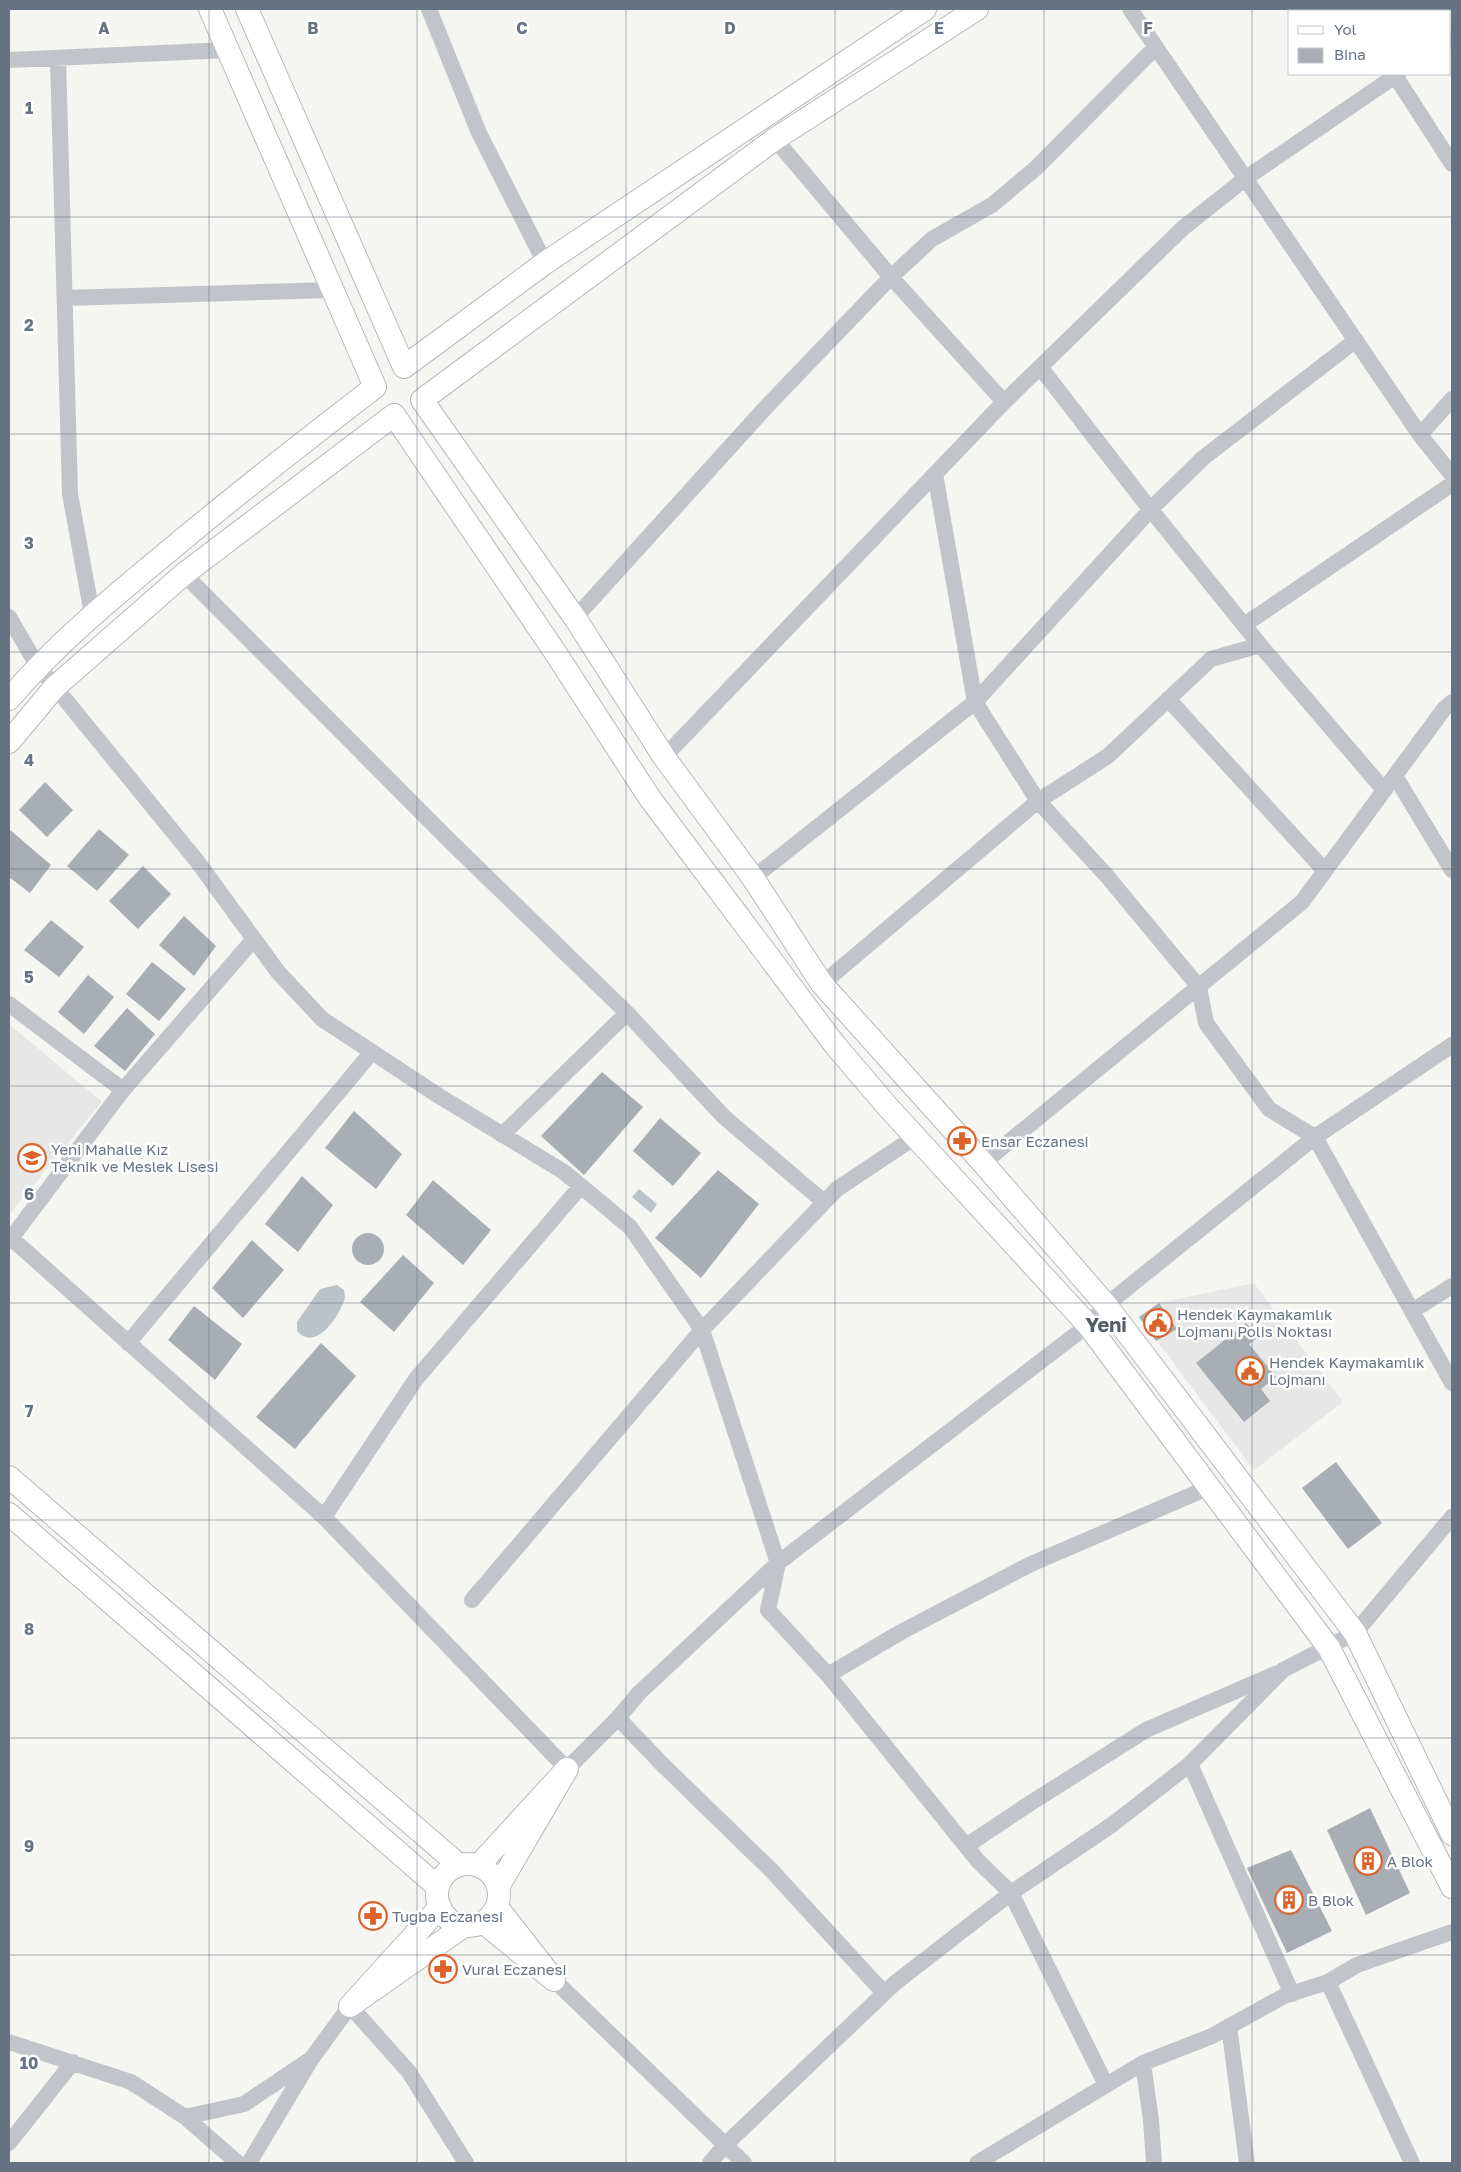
<svg xmlns="http://www.w3.org/2000/svg" width="1461" height="2172" viewBox="0 0 1461 2172" font-family="'Golos Text',sans-serif">
  <style>
    .built { fill: #e6e7e6 }
    .water { fill: #b9c3c8 }
    .building { fill: #a8aeb4 }
    .lines { fill: none; stroke-linecap: round; stroke-linejoin: round }
    .secondary-casing { stroke: #b4b8bc; stroke-width: 24 }
    .street { stroke: #c1c4c8; stroke-width: 16 }
    .secondary { stroke: #fff; stroke-width: 22 }
    .grid { fill: none; stroke: #667382; stroke-width: 1; stroke-opacity: 0.55 }
    .labels { text-anchor: middle; dominant-baseline: central; stroke-width: 5; stroke-linejoin: round; paint-order: stroke }
    .poi-label { font-size: 15px; fill: #667382; stroke: #fff; text-anchor: start }
    .district-label { font-size: 20px; font-weight: bold; fill: #535d68; stroke: #fff }
    .grid-label { font-size: 16px; text-anchor: middle; font-weight: bold; fill: #667382; stroke: #fff; stroke-width: 5; stroke-linejoin: round; paint-order: stroke }
  </style>
  <rect width="100%" height="100%" fill="#f5f6f2"/>
  <!-- built -->
  <path class="built" d="M9,1024L102,1102L9,1215Z
    M1254,1283L1343,1402L1254,1470L1139,1317L1159,1303Z"/>
  <!-- water -->
  <path class="water" d="M639,1189L657,1204L651,1213L632,1197Z
    M337,1285L344,1290L345,1298C340,1315 316,1353 297,1331V1322L320,1289Z"/>
  <!-- building -->
  <path class="building" d="M45,782L73,810L47,837L19,810Z
    M9,829L51,865L30,893L9,877Z
    M99,829L129,855L97,891L67,866Z
    M143,866L171,894L138,929L109,901Z
    M184,916L216,946L194,976L159,945Z
    M51,920L84,947L59,977L24,950Z
    M152,962L186,989L159,1021L126,994Z
    M88,975L114,997L84,1034L58,1012Z
    M127,1008L155,1034L125,1071L94,1046Z
    M602,1072L643,1107L584,1175L541,1136Z
    M354,1111L402,1154L376,1189L325,1148Z
    M660,1118L701,1153L673,1186L633,1151Z
    M718,1170L759,1204L701,1278L655,1238Z
    M302,1176L333,1205L298,1252L265,1224Z
    M433,1180L491,1230L463,1265L406,1215Z
    M352 1249a16 16 0 1 1 32 0a16 16 0 1 1-32 0Z
    M252,1240L284,1270L243,1318L212,1288Z
    M403,1255L434,1283L394,1332L360,1302Z
    M1159,1303L1177,1329L1156,1341L1139,1317Z
    M194,1306L242,1344L215,1380L168,1340Z
    M1246,1323L1258,1337L1249,1344L1276,1377L1261,1389L1270,1401L1244,1422L1196,1363Z
    M321,1343L356,1376L295,1449L256,1417Z
    M1336,1462L1382,1523L1348,1549L1302,1488Z
    M1370,1808L1410,1893L1366,1915L1327,1830Z
    M1291,1850L1332,1931L1287,1953L1247,1868Z"/>
  <g class="lines">
    <defs>
      <path id="secondary" d="M247,9L404,367L545,263L925,9
        M977,9L775,139L422,400L575,618L664,757L753,878L822,984L983,1163L1106,1305L1355,1633L1452,1834
        M9,699C57,643 113,597 170,550C237,494 306,440 375,387L210,9
        M9,742L55,687L184,574L394,415L553,649L649,797L835,1045L887,1106L1088,1325L1329,1648L1452,1887
        M9,1477L459,1865
        M9,1514L438,1887
        M437 1895a31 31 0 1 1 62 0a31 31 0 1 1-62 0Z
        M479,1865L567,1769L498,1887
        M440,1907L350,2006L464,1926
        M483,1922L554,1980L497,1907"/>
    </defs>
    <!-- secondary casing -->
    <use href="#secondary" class="secondary-casing"/>
    <!-- street -->
    <path class="street" d="M429,9L479,133L545,263
      M1130,9L1420,435L1452,475
      M1356,9L1358,11
      M1450,41L1452,39
      M58,58L70,494L92,614
      M9,60L228,50
      M1394,74L1452,164
      M775,139L891,277L1004,402
      M65,298L332,290
      M1040,367L1139,495L1260,645
      M1420,435L1452,399
      M935,474L975,702L1038,801L1106,875L1199,987L1206,1023L1269,1109L1315,1137L1452,1383
      M184,574L450,841L627,1013L724,1117L824,1202
      M9,617L37,665L197,861L278,972L322,1019L439,1096L564,1172L630,1227L702,1330L778,1563L768,1610L828,1675L978,1861L1011,1893L1106,2085
      M575,618L767,406L891,277L932,239L992,205L1036,168L1156,47
      M1244,625L1452,484
      M1168,699L1325,871
      M664,757L1004,402L1183,228L1246,178L1398,74
      M1395,776L1452,870
      M753,878L975,702L1151,509L1203,458L1356,340
      M822,984L1038,801L1108,756L1211,659L1260,645L1384,790
      M9,1004L123,1090L254,939
      M502,1135L627,1013
      M983,1163L1302,902L1444,709L1452,702
      M11,1238L324,1517L567,1769L618,1718L639,1693L778,1563L1088,1325L1106,1305L1315,1137L1452,1045
      M9,1241L123,1090
      M1412,1311L1452,1286
      M128,1343L372,1052
      M324,1517L416,1379L581,1186
      M472,1600L702,1330L837,1189L915,1137
      M828,1675L901,1632L1031,1564L1210,1487
      M618,1718L661,1763L772,1871L884,1993
      M1190,1764L1292,1994
      M966,1846L1029,1804L1146,1730L1275,1674
      M554,1980L744,2163
      M1328,1982L1412,2163
      M1229,2026L1247,2163
      M9,2042L131,2082L185,2117L238,2163
      M1143,2063L1151,2120L1154,2163
      M185,2117L244,2104L308,2061
      M9,2143L73,2062
      M249,2163L312,2058L350,2006L409,2072L466,2163
      M710,2163L725,2145L895,1983L1011,1893L1113,1824L1190,1764L1283,1670L1355,1633L1452,1517
      M977,2163L1143,2063L1212,2036L1284,1996L1328,1982L1357,1965L1452,1932"/>
    <!-- secondary -->
    <use href="#secondary" class="secondary"/>
  </g>
  <!-- grid -->
  <path class="grid" d="M209,9V2163M417,9V2163M626,9V2163M835,9V2163M1044,9V2163M1252,9V2163M9,217H1452M9,434H1452M9,652H1452M9,869H1452M9,1086H1452M9,1303H1452M9,1520H1452M9,1738H1452M9,1955H1452"/>
  <!-- icons -->
  <defs>
    <symbol id="pharmacy-ring" viewBox="-11 -11 22 22"><circle r="9.5" fill="#fff" stroke="#dc632c" stroke-width="1.5"/><path d="M-2-6h4v4h4v4h-4v4h-4v-4h-4v-4h4Z" fill="#dc632c"/></symbol>
    <symbol id="school-ring" viewBox="-11 -11 22 22"><circle r="9.5" fill="#fff" stroke="#dc632c" stroke-width="1.5"/><path d="M0-5L7-2L0 1L-7-2ZM-4 1L0 2.5L4 1V4Q0 6-4 4Z" fill="#dc632c"/></symbol>
    <symbol id="civic-ring" viewBox="-11 -11 22 22"><circle r="9.5" fill="#fff" stroke="#dc632c" stroke-width="1.5"/><path d="M-.6-6.5H3V-4.5H.6V-3L4-1V1h2V6H-6V1h2V-1L-.6-3ZM-1.2 2.5V6h2.4V2.5Z" fill="#dc632c"/></symbol>
    <symbol id="building-ring" viewBox="-11 -11 22 22"><circle r="9.5" fill="#fff" stroke="#dc632c" stroke-width="1.5"/><path d="M-4-6H4V6H1V3H-1V6H-4ZM-2.5-4.3h1.7v1.8h-1.7ZM.8-4.3h1.7v1.8H.8ZM-2.5-1h1.7V.8h-1.7ZM.8-1h1.7V.8H.8Z" fill="#dc632c"/></symbol>
  </defs>
  <g fill-rule="evenodd">
    <use href="#pharmacy-ring" x="946" y="1125" width="32" height="32"/>
    <use href="#school-ring" x="16" y="1142" width="32" height="32"/>
    <use href="#civic-ring" x="1142" y="1307" width="32" height="32"/>
    <use href="#civic-ring" x="1234" y="1355" width="32" height="32"/>
    <use href="#building-ring" x="1352" y="1845" width="32" height="32"/>
    <use href="#building-ring" x="1273" y="1884" width="32" height="32"/>
    <use href="#pharmacy-ring" x="357" y="1900" width="32" height="32"/>
    <use href="#pharmacy-ring" x="427" y="1953" width="32" height="32"/>
  </g>
  <g class="labels">
    <!-- poi labels -->
    <g class="poi-label">
      <text x="981" y="1141">Ensar Eczanesi</text>
      <text x="51" y="1149">Yeni Mahalle Kız<tspan x="51" dy="17">Teknik ve Meslek Lisesi</tspan></text>
      <text x="1177" y="1314">Hendek Kaymakamlık<tspan x="1177" dy="17">Lojmanı Polis Noktası</tspan></text>
      <text x="1269" y="1362">Hendek Kaymakamlık<tspan x="1269" dy="17">Lojmanı</tspan></text>
      <text x="1387" y="1861">A Blok</text>
      <text x="1308" y="1900">B Blok</text>
      <text x="392" y="1916">Tuğba Eczanesi</text>
      <text x="462" y="1969">Vural Eczanesi</text>
    </g>
    <!-- district labels -->
    <g class="district-label">
      <text x="1106" y="1324">Yeni</text>
    </g>
  </g>
  <g class="grid-label">
    <text x="104" y="34">A</text>
    <text x="313" y="34">B</text>
    <text x="522" y="34">C</text>
    <text x="730" y="34">D</text>
    <text x="939" y="34">E</text>
    <text x="1148" y="34">F</text>
    <text x="29" y="114">1</text>
    <text x="29" y="331">2</text>
    <text x="29" y="549">3</text>
    <text x="29" y="766">4</text>
    <text x="29" y="983">5</text>
    <text x="29" y="1200">6</text>
    <text x="29" y="1417">7</text>
    <text x="29" y="1635">8</text>
    <text x="29" y="1852">9</text>
    <text x="29" y="2069">10</text>
  </g>
  <!-- border -->
  <rect width="1461" height="2172" fill="none" stroke="#667382" stroke-width="20"/>
  <!-- legend -->
  <rect x="1288" y="10" width="162" height="65" fill="#ffffff" stroke="#c2c7cd"/>
  <rect x="1298" y="26" width="25" height="8" fill="#ffffff" stroke="#c2c7cd"/>
  <text x="1334" y="35" font-size="15" fill="#667382">Yol</text>
  <rect x="1298" y="48" width="25" height="15" fill="#a8aeb4" stroke="#c2c7cd"/>
  <text x="1334" y="60" font-size="15" fill="#667382">Bina</text>
</svg>
